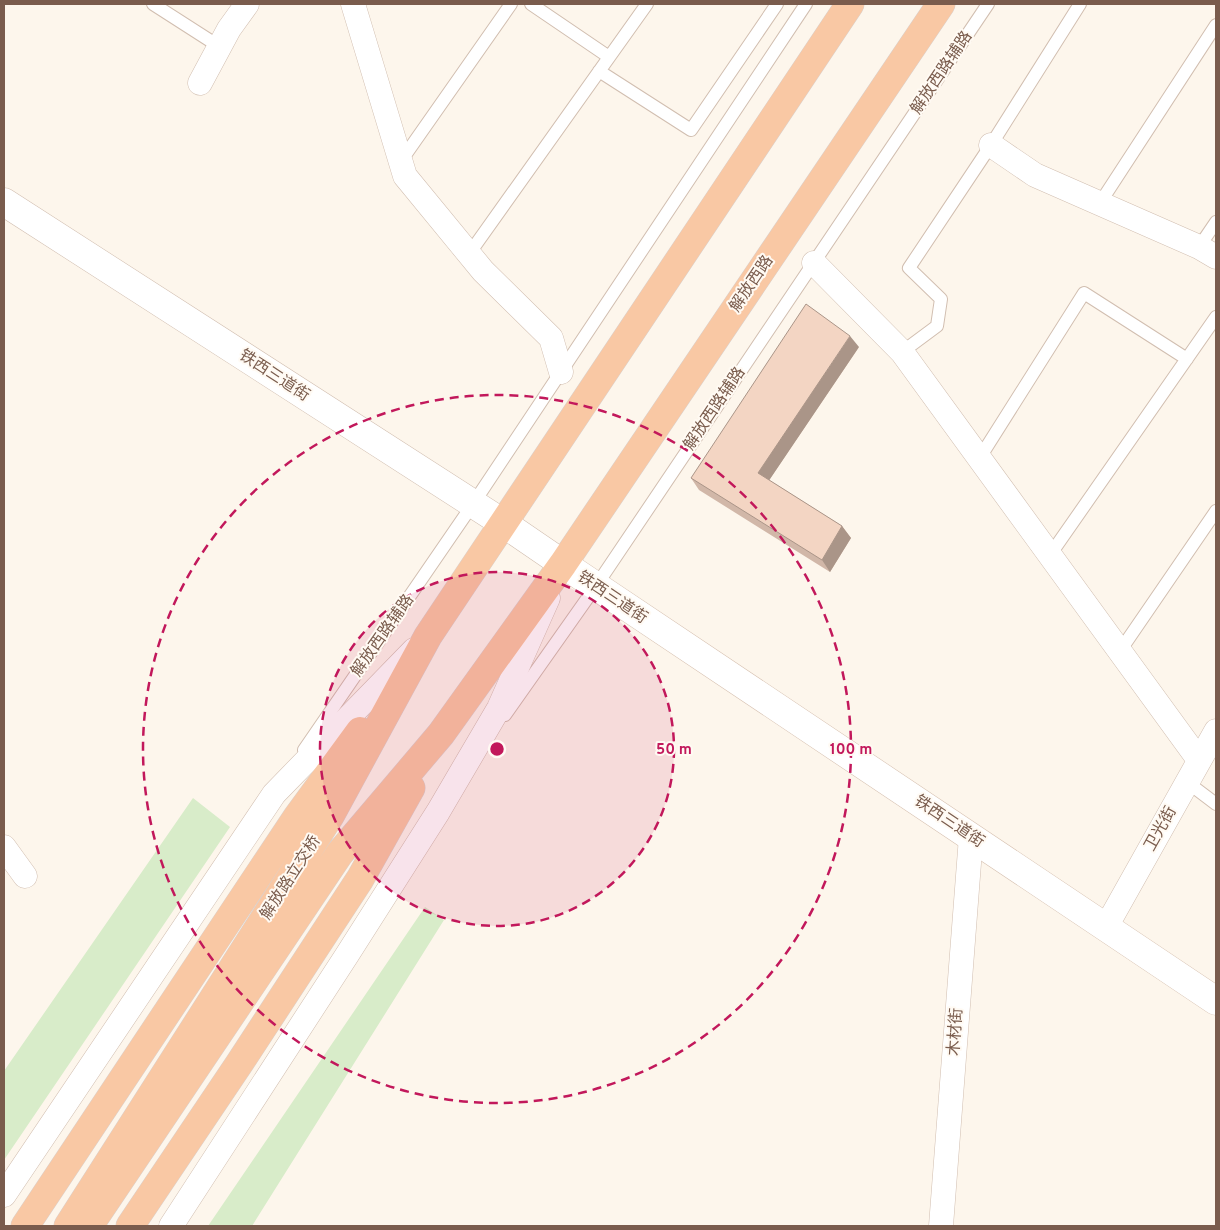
<svg xmlns="http://www.w3.org/2000/svg" width="1220" height="1230" viewBox="0 0 1220 1230" font-family="Overpass,'Noto Sans SC',sans-serif">
  <style>
    .green { fill: #d8ecc9 }
    .lines { fill: none; stroke-linecap: round; stroke-linejoin: round }
    .service-casing { stroke: #d1beb0; stroke-width: 14 }
    .minor-casing { stroke: #d1beb0; stroke-width: 25 }
    .tertiary-casing { stroke: #d1beb0; stroke-width: 29 }
    .secondary-casing { stroke: #d6c0b0; stroke-width: 29 }
    .trunk-casing { stroke: #dad1cd; stroke-width: 29 }
    .service { stroke: #fff; stroke-width: 12 }
    .minor { stroke: #fff; stroke-width: 24 }
    .tertiary { stroke: #fff; stroke-width: 28 }
    .secondary { stroke: #fff; stroke-width: 28 }
    .trunk { stroke: #f9c8a4; stroke-width: 28 }
    .wall { fill: #d1b7a8 }
    .shaded-wall { fill: #aa9588 }
    .building { fill: #f3d5c3; stroke: #aa9588 }
    .ring { fill: none; stroke: #c2185b; stroke-width: 2.5; stroke-dasharray: 9 6 }
    .labels { text-anchor: middle; dominant-baseline: central; stroke-width: 4; stroke-linejoin: round; paint-order: stroke }
    .street-label { font-size: 16px; fill: #7a5c4d; stroke: #fffaf3 }
    .centre { fill: #c2185b; stroke: #fffaf3; stroke-width: 2.5 }
    .ring-label { font-size: 15px; text-anchor: middle; font-weight: bold; fill: #c2185b; stroke: #fffaf3; stroke-width: 4; stroke-linejoin: round; paint-order: stroke }
  </style>
  <rect width="100%" height="100%" fill="#fdf6ec"/>
  <!-- green -->
  <path class="green" d="M193,798L230,827L4,1160V1071Z
    M425,907L444,920L252,1226H208Z"/>
  <g class="lines">
    <defs>
      <path id="service" d="M153,4L220,47
        M531,4L609,57
        M599,71L691,130L777,4
        M401,161L511,4
        M1100,203L1216,25
        M1199,247L1216,222
        M469,254L647,4
        M902,352L937,326L941,299L909,268L991,145L1080,4
        M979,459L1084,293L1187,359
        M1050,555L1216,317
        M1120,651L1216,511
        M505,715L596,586L988,4
        M304,750L473,504L806,4
        M1187,782L1216,804"/>
      <path id="minor" d="M353,4L405,176L483,271L551,338L561,372
        M200,83L229,29L247,4
        M991,145L1035,175L1199,247L1216,257
        M814,263L902,352L1199,760
        M4,847L25,876
        M1106,927L1216,731
        M4,1195L274,794L414,650
        M171,1226L347,955L438,812L499,708L548,598
        M941,1226L971,837"/>
      <path id="tertiary" d="M4,202L503,523L563,564"/>
      <path id="secondary" d="M563,564L1216,1001"/>
      <path id="trunk" d="M25,1226L297,817L360,731
        M68,1226L330,816L428,636L850,4
        M89,1226L340,853L441,734L563,564L941,4
        M130,1226L239,1064L360,879L411,788"/>
    </defs>
    <!-- service casing -->
    <use href="#service" class="service-casing"/>
    <!-- minor casing -->
    <use href="#minor" class="minor-casing"/>
    <!-- tertiary casing -->
    <use href="#tertiary" class="tertiary-casing"/>
    <!-- secondary casing -->
    <use href="#secondary" class="secondary-casing"/>
    <!-- trunk casing -->
    <use href="#trunk" class="trunk-casing"/>
    <!-- service -->
    <use href="#service" class="service"/>
    <!-- minor -->
    <use href="#minor" class="minor"/>
    <!-- tertiary -->
    <use href="#tertiary" class="tertiary"/>
    <!-- secondary -->
    <use href="#secondary" class="secondary"/>
    <!-- trunk -->
    <use href="#trunk" class="trunk"/>
  </g>
  <!-- wall -->
  <path class="wall" d="M859,347L769,480L842,526L851,538L830,572L699,490L691,478Z"/>
  <!-- shaded-wall -->
  <path class="shaded-wall" d="M850,336L859,347L766,485L758,473Z
    M842,526L851,538L830,572L822,560Z"/>
  <!-- building -->
  <path class="building" d="M806,304L850,336L758,473L842,526L822,560L691,478Z"/>
  <!-- distance rings -->
  <circle cx="497" cy="749" r="177" fill="#c2185b" fill-opacity=".12"/>
  <g class="ring">
    <circle cx="497" cy="749" r="177"/>
    <circle cx="497" cy="749" r="354"/>
  </g>
  <g class="labels">
    <!-- street labels -->
    <g class="street-label">
      <text transform="translate(942 73) rotate(-56)">解放西路辅路</text>
      <text transform="translate(752 284) rotate(-56)">解放西路</text>
      <text transform="translate(274 376) rotate(33)">铁西三道街</text>
      <text transform="translate(715 409) rotate(-56)">解放西路辅路</text>
      <text transform="translate(612 598) rotate(34)">铁西三道街</text>
      <text transform="translate(383 636) rotate(-55)">解放西路辅路</text>
      <text transform="translate(949 822) rotate(34)">铁西三道街</text>
      <text transform="translate(1161 829) rotate(-61)">卫光街</text>
      <text transform="translate(291 878) rotate(-57)">解放路立交桥</text>
      <text transform="translate(956 1032) rotate(-86)">木材街</text>
    </g>
  </g>
  <circle cx="497" cy="749" r="8" class="centre"/>
  <g class="ring-label">
    <text x="674" y="754">50 m</text>
    <text x="851" y="754">100 m</text>
  </g>
  <!-- border -->
  <rect width="1220" height="1230" fill="none" stroke="#7a5c4d" stroke-width="10"/>
</svg>
